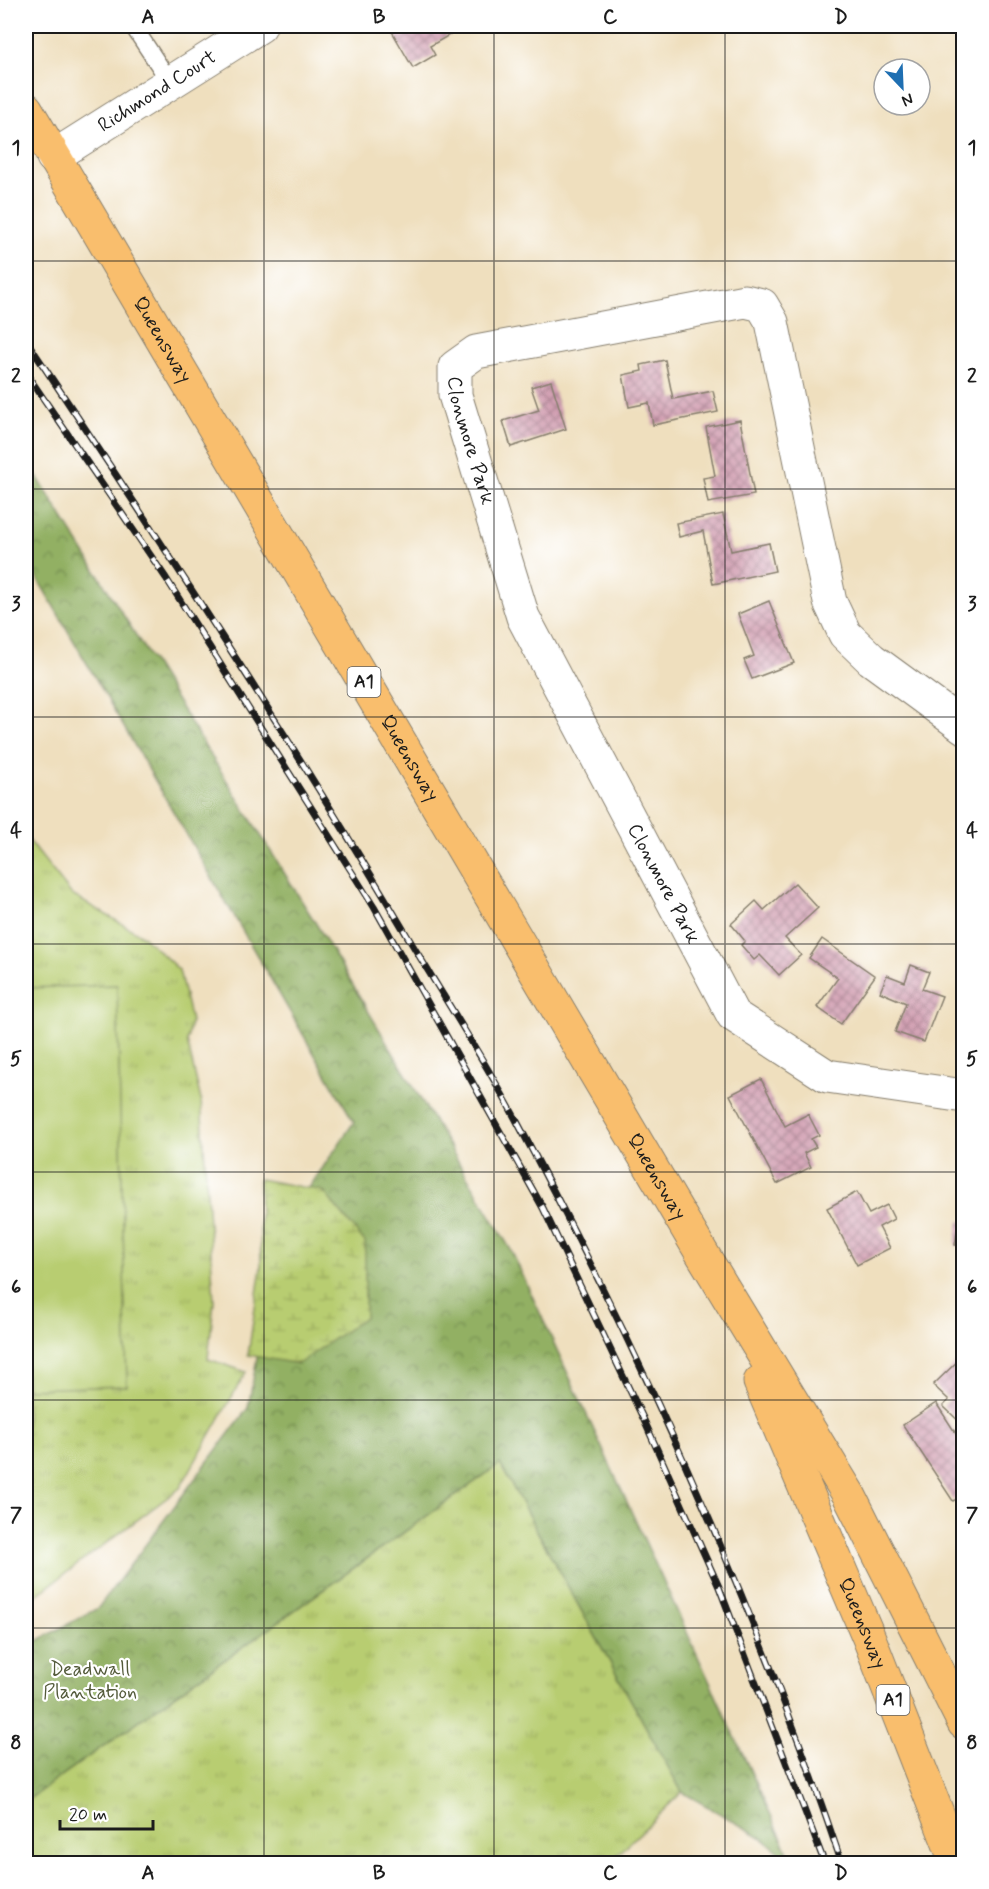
<svg xmlns="http://www.w3.org/2000/svg" width="989" height="1889" viewBox="0 0 989 1889" font-family="Mynerve,sans-serif">
  <style>
    .grass { fill: url(#grass-tufts); stroke: #6a7446; stroke-width: 1.5 }
    .forest { fill: url(#forest-crowns); stroke: #576640; stroke-width: 1.5 }
    .wetland { fill: url(#wetland-marsh); stroke: #6a7446; stroke-width: 1.5 }
    .garden { fill: #b8cd71; stroke: #6a7446; stroke-width: 1.5 }
    .building { fill: url(#building-cross-hatch) }
    .lines { fill: none; stroke-linecap: round; stroke-linejoin: round }
    .service-casing { stroke: #867e6d; stroke-width: 19 }
    .minor-casing { stroke: #867e6d; stroke-width: 35 }
    .trunk-casing { stroke: #867e6d; stroke-width: 35 }
    .service { stroke: #fff; stroke-width: 16 }
    .minor { stroke: #fff; stroke-width: 33 }
    .trunk { stroke: #f9be6d; stroke-width: 33 }
    .rail-casing { stroke: #1c1c1c; stroke-width: 7 }
    .rail { stroke: #fff; stroke-width: 4.5; stroke-dasharray: 14; stroke-linecap: butt }
    .grid { fill: none; stroke: #1c1c1c; stroke-width: 1.5; stroke-opacity: 0.55 }
    .labels { text-anchor: middle; dominant-baseline: central; stroke-width: 4.5; stroke-linejoin: round; paint-order: stroke }
    .shield { fill: #fff; stroke: #606060; stroke-width: 1.5 }
    .shield-label { font-size: 18px; font-weight: bold; fill: #1c1c1c }
    .street-label { font-size: 20px; fill: #1c1c1c; stroke: #fff }
    .park-label { font-size: 20px; fill: #535a3a; stroke: #fff }
    .neatline { fill: none; stroke: #1c1c1c; stroke-width: 2 }
    .grid-label { font-size: 20px; text-anchor: middle; font-weight: bold; fill: #1c1c1c }
  </style>
  <defs>
    <pattern id="grass-tufts" width="24" height="20" patternUnits="userSpaceOnUse" patternTransform="scale(1.5)"><rect width="24" height="20" fill="#b8cd71"/><path d="M3 7l-1-3M5 7V3M7 7l1-3M15 17l-1-3M17 17v-4M19 17l1-3" fill="none" stroke="#9eaf61"/></pattern>
    <pattern id="forest-crowns" width="20" height="18" patternUnits="userSpaceOnUse" patternTransform="scale(1.5)"><rect width="20" height="18" fill="#92b063"/><path d="M2 6a3 3 0 1 1 6 0M12 15a3 3 0 1 1 6 0" fill="none" stroke="#768e51"/></pattern>
    <pattern id="wetland-marsh" width="20" height="14" patternUnits="userSpaceOnUse" patternTransform="scale(1.5)"><rect width="20" height="14" fill="#b8cd71"/><path d="M1 5h8M5 5V1M11 12h8M15 12V8" fill="none" stroke="#9eaf61"/></pattern>
    <pattern id="building-cross-hatch" width="8" height="8" patternUnits="userSpaceOnUse" patternTransform="scale(1.5)"><rect width="8" height="8" fill="#d3a1b4"/><path d="M0 0l8 8M0 8l8-8" fill="none" stroke="#aa8292"/></pattern>
  </defs>
  <rect width="100%" height="100%" fill="#fff"/>
  <filter id="ink" filterUnits="userSpaceOnUse"><feTurbulence type="fractalNoise" baseFrequency=".0167" numOctaves="2"/><feDisplacementMap in="SourceGraphic" scale="12" xChannelSelector="R" yChannelSelector="G"/><feConvolveMatrix kernelMatrix="1 2 1 2 8 2 1 2 1" color-interpolation-filters="sRGB"/></filter>
  <filter id="wash" filterUnits="userSpaceOnUse"><feTurbulence type="fractalNoise" baseFrequency=".008" numOctaves="4" result="noise"/><feDisplacementMap in="SourceGraphic" scale="24" xChannelSelector="R" yChannelSelector="G"/><feGaussianBlur stdDeviation="1.35" result="paint"/><feColorMatrix in="noise" values="0 0 0 0 0 0 0 0 0 0 0 0 0 0 0 0 0 1.4 0 .05"/><feComposite in="paint" operator="in"/></filter>
  <g filter="url(#wash)">
    <rect width="100%" height="100%" fill="#efdfbe"/>
    <!-- grass -->
    <path class="grass" d="M26,837L72,895L143,936L179,970L191,1021L187,1041L201,1100L214,1301L208,1359L246,1372L180,1488L26,1603Z
      M500,1464L682,1792L608,1864L26,1863V1801Z"/>
    <!-- forest -->
    <path class="forest" d="M26,459L318,927L511,1250L793,1863L761,1837L682,1792L500,1464L26,1801V1647L98,1608L248,1408L280,1230L354,1122L26,559Z"/>
    <!-- wetland -->
    <path class="wetland" d="M259,1179L323,1191L365,1242V1317L298,1364L248,1355L261,1267Z"/>
    <!-- garden -->
    <path class="garden" d="M117,985L127,1386L26,1389V988Z"/>
    <g id="blocks">
      <!-- building -->
      <path class="building" d="M395,26H465L430,46L435,55L413,68L390,28Z
        M665,360L673,399L713,391L718,412L653,425L649,403L629,407L623,375L642,371L641,365Z
        M551,381L566,429L511,447L503,421L539,410L531,387Z
        M740,420L754,495L708,503L703,478L715,476L706,427Z
        M723,514L731,551L769,543L775,571L713,584L703,531L679,537L676,523Z
        M769,601L794,663L752,679L744,660L754,656L738,614Z
        M795,883L818,908L785,938L801,955L779,975L760,955L754,960L741,945L745,941L731,924L756,901L764,910Z
        M822,939L875,976L841,1024L817,1007L838,978L809,958Z
        M911,965L929,972L922,989L942,996L924,1042L895,1032L906,1003L880,992L887,975L905,982Z
        M761,1079L785,1126L808,1114L819,1135L811,1139L816,1147L804,1153L811,1167L777,1184L730,1095Z
        M857,1192L869,1214L887,1205L894,1219L879,1227L890,1248L857,1265L827,1208Z
        M959,1221L964,1222V1247L955,1245Z
        M964,1355V1426L943,1406L949,1400L933,1385Z
        M936,1403L964,1446V1495L953,1501L903,1425Z"/>
    </g>
  </g>
  <g filter="url(#ink)">
    <use href="#blocks" fill-opacity="0" stroke="#867e6d" stroke-width="1.5"/>
    <g class="lines">
      <defs>
        <path id="service" d="M133,26L170,82"/>
        <g id="minor">
          <path id="s1" d="M53,157L260,26"/>
          <path id="s2" d="M964,727L871,659L845,634L830,602L772,322L762,305L745,301L476,352L455,367V395L523,617L733,1015L827,1076L964,1096"/>
        </g>
        <g id="trunk">
          <path id="s3" d="M26,109L703,1255L849,1495L964,1723"/>
          <path id="s4" d="M760,1382L869,1638L957,1864"/>
        </g>
      </defs>
      <!-- service casing -->
      <use href="#service" class="service-casing"/>
      <!-- minor casing -->
      <use href="#minor" class="minor-casing"/>
      <!-- trunk casing -->
      <use href="#trunk" class="trunk-casing"/>
      <!-- service -->
      <use href="#service" class="service"/>
      <!-- minor -->
      <use href="#minor" class="minor"/>
      <!-- trunk -->
      <use href="#trunk" class="trunk"/>
      <defs>
        <path id="rail" d="M26,340C160,540 293,741 415,949C448,1004 483,1058 513,1114C642,1355 755,1605 842,1864
          M26,373L166,578L374,907L543,1208L643,1418L719,1587L825,1864"/>
      </defs>
      <!-- rail casing -->
      <use href="#rail" class="rail-casing"/>
      <!-- rail -->
      <use href="#rail" class="rail"/>
    </g>
  </g>
  <!-- grid -->
  <path class="grid" d="M264,26V1864M494,26V1864M725,26V1864M26,261H964M26,489H964M26,717H964M26,944H964M26,1172H964M26,1400H964M26,1628H964"/>
  <g class="labels">
    <!-- shield labels -->
    <g class="shield">
      <rect x="347.5" y="667" width="33" height="30" rx="4.5"/>
      <rect x="876.5" y="1685" width="33" height="30" rx="4.5"/>
    </g>
    <g class="shield-label">
      <text x="364" y="682">A1</text>
      <text x="893" y="1700">A1</text>
    </g>
    <!-- street labels -->
    <g class="street-label">
      <text stroke="none"><textPath href="#s1" startOffset="123">Richmond Court</textPath></text>
      <text stroke="none"><textPath href="#s3" startOffset="268">Queensway</textPath></text>
      <text stroke="none"><textPath href="#s2" startOffset="885">Clonmore Park</textPath></text>
      <text stroke="none"><textPath href="#s3" startOffset="754">Queensway</textPath></text>
      <text stroke="none"><textPath href="#s2" startOffset="1371">Clonmore Park</textPath></text>
      <text stroke="none"><textPath href="#s3" startOffset="1240">Queensway</textPath></text>
      <text stroke="none"><textPath href="#s4" startOffset="262">Queensway</textPath></text>
    </g>
    <!-- park labels -->
    <g class="park-label">
      <text x="90" y="1669">Deadwall<tspan x="90" dy="23">Plantation</tspan></text>
    </g>
  </g>
  <!-- margin -->
  <rect width="989" height="1889" fill="none" stroke="#fff" stroke-width="66"/>
  <!-- north arrow -->
  <g transform="translate(902 87) rotate(157)"><circle r="28" fill="#ffffff" stroke="#a4a4a4" stroke-width="1.5"/>
  <path d="M0-4.5L10 22L0 15L-10 22Z" fill="#1f6fb2"/>
  <text y="-9" font-size="16" font-weight="bold" text-anchor="middle" fill="#1c1c1c">N</text>
  </g>
  <!-- scale -->
  <path d="M60 1820v9h93v-9" fill="none" stroke="#1c1c1c" stroke-width="3"/>
  <text x="69" y="1820" font-size="18" fill="#1c1c1c" stroke="#ffffff" stroke-width="4.5" paint-order="stroke">20 m</text>
  <rect x="33" y="33" width="923" height="1823" class="neatline"/>
  <g class="grid-label">
    <text x="148" y="23">A</text>
    <text x="379" y="23">B</text>
    <text x="610" y="23">C</text>
    <text x="841" y="23">D</text>
    <text x="16" y="154">1</text>
    <text x="972" y="154">1</text>
    <text x="16" y="382">2</text>
    <text x="972" y="382">2</text>
    <text x="16" y="610">3</text>
    <text x="972" y="610">3</text>
    <text x="16" y="837">4</text>
    <text x="972" y="837">4</text>
    <text x="16" y="1065">5</text>
    <text x="972" y="1065">5</text>
    <text x="16" y="1293">6</text>
    <text x="972" y="1293">6</text>
    <text x="16" y="1521">7</text>
    <text x="972" y="1521">7</text>
    <text x="16" y="1749">8</text>
    <text x="972" y="1749">8</text>
    <text x="148" y="1879">A</text>
    <text x="379" y="1879">B</text>
    <text x="610" y="1879">C</text>
    <text x="841" y="1879">D</text>
  </g>
</svg>
